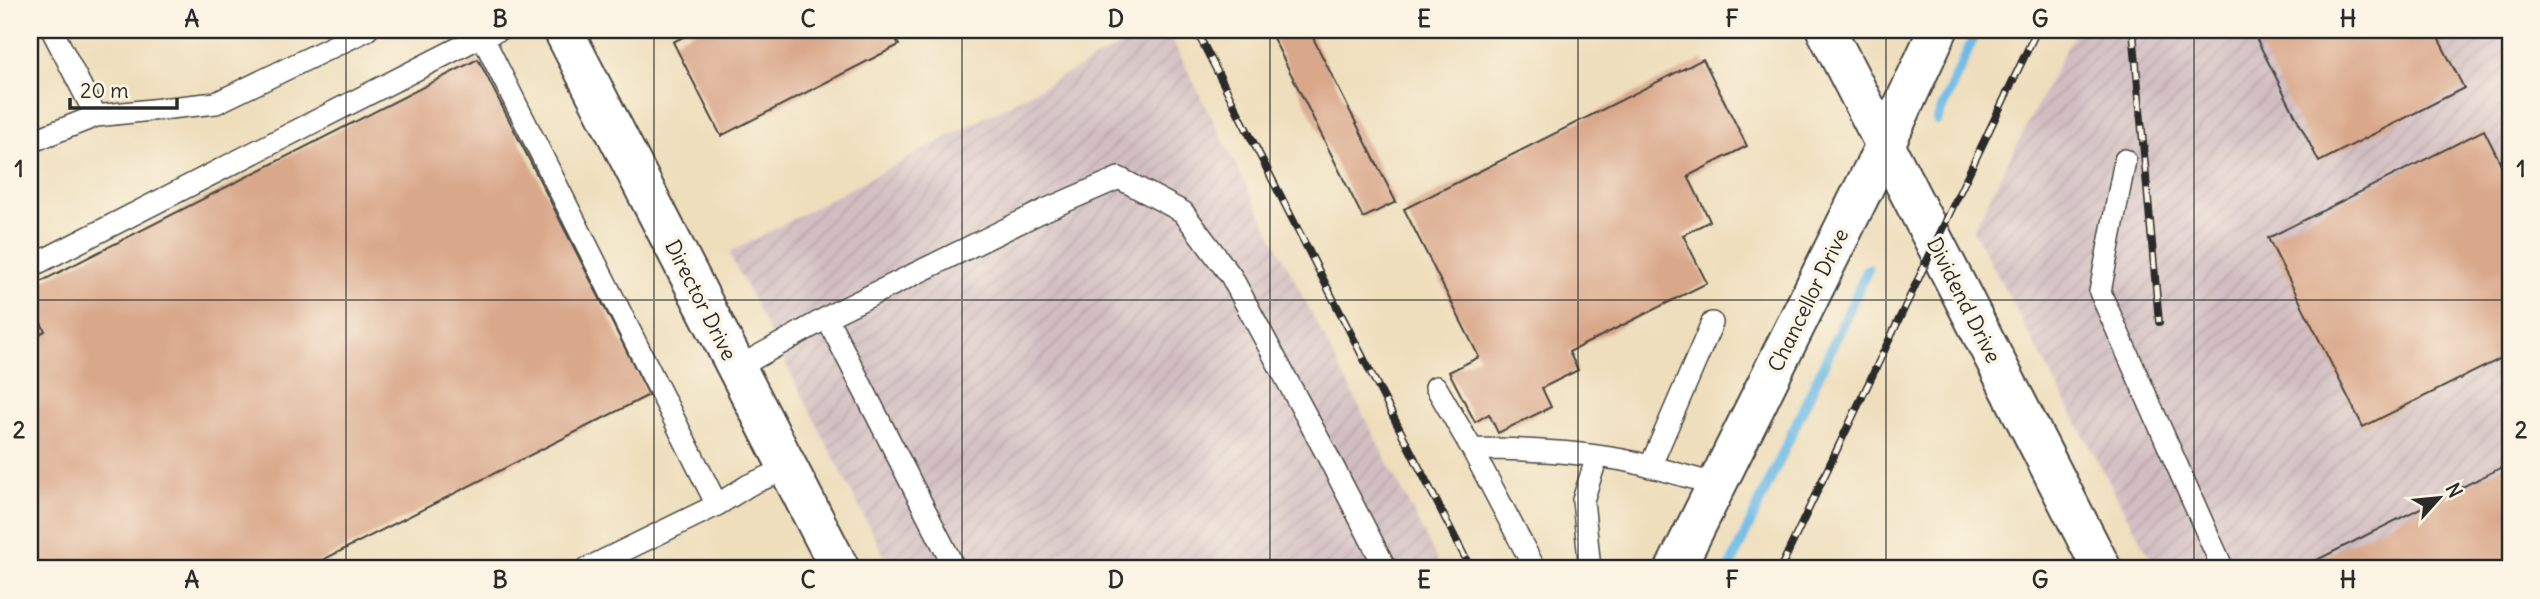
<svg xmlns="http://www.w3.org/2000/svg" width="2540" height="599" viewBox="0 0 2540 599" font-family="Delius,sans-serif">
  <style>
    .industrial { fill: url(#industrial-furrows) }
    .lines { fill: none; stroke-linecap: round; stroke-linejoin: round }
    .stream { stroke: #6cbae6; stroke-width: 10 }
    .building { fill: #d9a78a }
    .lane-casing { stroke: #484641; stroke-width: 24 }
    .street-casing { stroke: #484641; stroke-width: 42 }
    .lane { stroke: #fff; stroke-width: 21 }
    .street { stroke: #fff; stroke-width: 38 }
    .rail-casing { stroke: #2b2b2b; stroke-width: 8 }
    .rail { stroke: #fcf5e5; stroke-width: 5; stroke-dasharray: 16; stroke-linecap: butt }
    .grid { fill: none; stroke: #2b2b2b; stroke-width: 2; stroke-opacity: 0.55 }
    .labels { text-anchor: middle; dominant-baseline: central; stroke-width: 7; stroke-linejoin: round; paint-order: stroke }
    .street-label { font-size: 21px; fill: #2b2b2b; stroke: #fcf5e5 }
    .neatline { fill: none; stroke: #2b2b2b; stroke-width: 2.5 }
    .grid-label { font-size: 23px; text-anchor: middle; font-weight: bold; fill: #2b2b2b }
  </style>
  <defs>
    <pattern id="industrial-furrows" width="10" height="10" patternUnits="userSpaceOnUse" patternTransform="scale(1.75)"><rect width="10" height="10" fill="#d2bec2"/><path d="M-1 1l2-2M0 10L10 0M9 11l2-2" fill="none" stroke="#b4a3a7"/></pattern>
  </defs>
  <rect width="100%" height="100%" fill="#fcf5e5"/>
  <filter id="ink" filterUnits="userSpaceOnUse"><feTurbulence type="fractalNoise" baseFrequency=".0143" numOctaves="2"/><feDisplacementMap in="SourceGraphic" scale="14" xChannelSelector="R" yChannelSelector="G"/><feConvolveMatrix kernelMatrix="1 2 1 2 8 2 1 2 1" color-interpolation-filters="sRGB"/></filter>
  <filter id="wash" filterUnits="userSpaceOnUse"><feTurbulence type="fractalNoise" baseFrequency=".00686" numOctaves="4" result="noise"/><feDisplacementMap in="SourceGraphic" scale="28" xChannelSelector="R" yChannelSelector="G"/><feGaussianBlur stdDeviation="1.57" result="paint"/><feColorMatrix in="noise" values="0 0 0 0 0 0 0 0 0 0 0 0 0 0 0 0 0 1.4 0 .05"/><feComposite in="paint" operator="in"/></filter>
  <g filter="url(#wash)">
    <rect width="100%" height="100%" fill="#eedebc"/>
    <!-- industrial -->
    <path class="industrial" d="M1150,30H1167L1442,569H891L729,253Z
      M2076,30H2510V569H2156L1973,230Z"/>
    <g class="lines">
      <!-- stream -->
      <path class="stream" d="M1937,120L1977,30
        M1729,569L1868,269"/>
    </g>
    <g id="blocks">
      <!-- building -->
      <path class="building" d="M697,30H891L899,45L721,136L673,42Z
        M1269,30H1309L1396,202L1363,218Z
        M2252,30H2434L2464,88L2319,162Z
        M478,59L649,395L305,569H30V339L45,331L30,301V287Z
        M1703,59L1747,146L1688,176L1710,221L1683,235L1707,283L1569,352L1578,370L1542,388L1551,407L1498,433L1489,414L1475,422L1449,372L1479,357L1404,209Z
        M2484,130L2510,182V354L2363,427L2268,238Z
        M2510,463V569H2299Z"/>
    </g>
  </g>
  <g filter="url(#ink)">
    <use href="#blocks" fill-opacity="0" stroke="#484641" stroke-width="2"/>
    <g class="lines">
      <defs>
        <path id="lane" d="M52,30L96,116
          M482,36L717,505
          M30,142L96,116L216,103L367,30
          M2125,160L2100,292L2223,569
          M30,267L482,36L499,30
          M827,318L955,569
          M737,368L837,312L1045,210L1119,178L1183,212L1231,276L1325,451L1386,569
          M1436,387L1472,449C1526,449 1581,451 1633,462C1661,469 1689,477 1717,485
          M1472,449L1535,569
          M1650,467L1712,323
          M586,569L717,505L749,485L788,468
          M1590,569L1583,500L1597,457"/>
        <path id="street" d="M563,30L840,569
          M1826,30L2102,569
          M1675,569L1885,145L1938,30"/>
      </defs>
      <!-- lane casing -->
      <use href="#lane" class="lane-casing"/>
      <!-- street casing -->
      <use href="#street" class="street-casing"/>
      <!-- lane -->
      <use href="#lane" class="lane"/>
      <!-- street -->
      <use href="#street" class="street"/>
      <defs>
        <path id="rail" d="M1196,30L1471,569
          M2133,30L2159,322
          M1780,569L2037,30"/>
      </defs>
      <!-- rail casing -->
      <use href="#rail" class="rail-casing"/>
      <!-- rail -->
      <use href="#rail" class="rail"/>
    </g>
  </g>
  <!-- grid -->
  <path class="grid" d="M346,30V569M654,30V569M962,30V569M1270,30V569M1578,30V569M1886,30V569M2194,30V569M30,300H2510"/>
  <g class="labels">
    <!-- street labels -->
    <g class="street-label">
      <text transform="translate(701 300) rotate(63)">Director Drive</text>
      <text transform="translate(1808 300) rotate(-64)">Chancellor Drive</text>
      <text transform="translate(1964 300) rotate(63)">Dividend Drive</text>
    </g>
  </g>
  <!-- margin -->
  <rect width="2540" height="599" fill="none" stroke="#fcf5e5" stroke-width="77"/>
  <!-- north arrow -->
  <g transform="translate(2439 498) rotate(63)" stroke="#fcf5e5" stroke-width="5" paint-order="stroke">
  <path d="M0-5L12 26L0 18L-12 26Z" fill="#2b2b2b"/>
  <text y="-10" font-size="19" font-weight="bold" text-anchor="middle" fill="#2b2b2b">N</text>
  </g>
  <!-- scale -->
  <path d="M70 98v10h107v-10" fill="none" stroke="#2b2b2b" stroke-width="3.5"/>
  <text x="80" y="98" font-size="21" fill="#2b2b2b" stroke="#fcf5e5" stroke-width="5" paint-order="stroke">20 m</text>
  <rect x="38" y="38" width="2464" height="522" class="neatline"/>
  <g class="grid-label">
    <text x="192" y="27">A</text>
    <text x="500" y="27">B</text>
    <text x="808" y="27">C</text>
    <text x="1116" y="27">D</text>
    <text x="1424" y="27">E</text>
    <text x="1732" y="27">F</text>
    <text x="2040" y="27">G</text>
    <text x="2348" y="27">H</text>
    <text x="19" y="177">1</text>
    <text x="2521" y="177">1</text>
    <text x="19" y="438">2</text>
    <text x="2521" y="438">2</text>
    <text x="192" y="588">A</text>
    <text x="500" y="588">B</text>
    <text x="808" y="588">C</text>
    <text x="1116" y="588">D</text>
    <text x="1424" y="588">E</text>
    <text x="1732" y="588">F</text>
    <text x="2040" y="588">G</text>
    <text x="2348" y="588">H</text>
  </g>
</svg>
